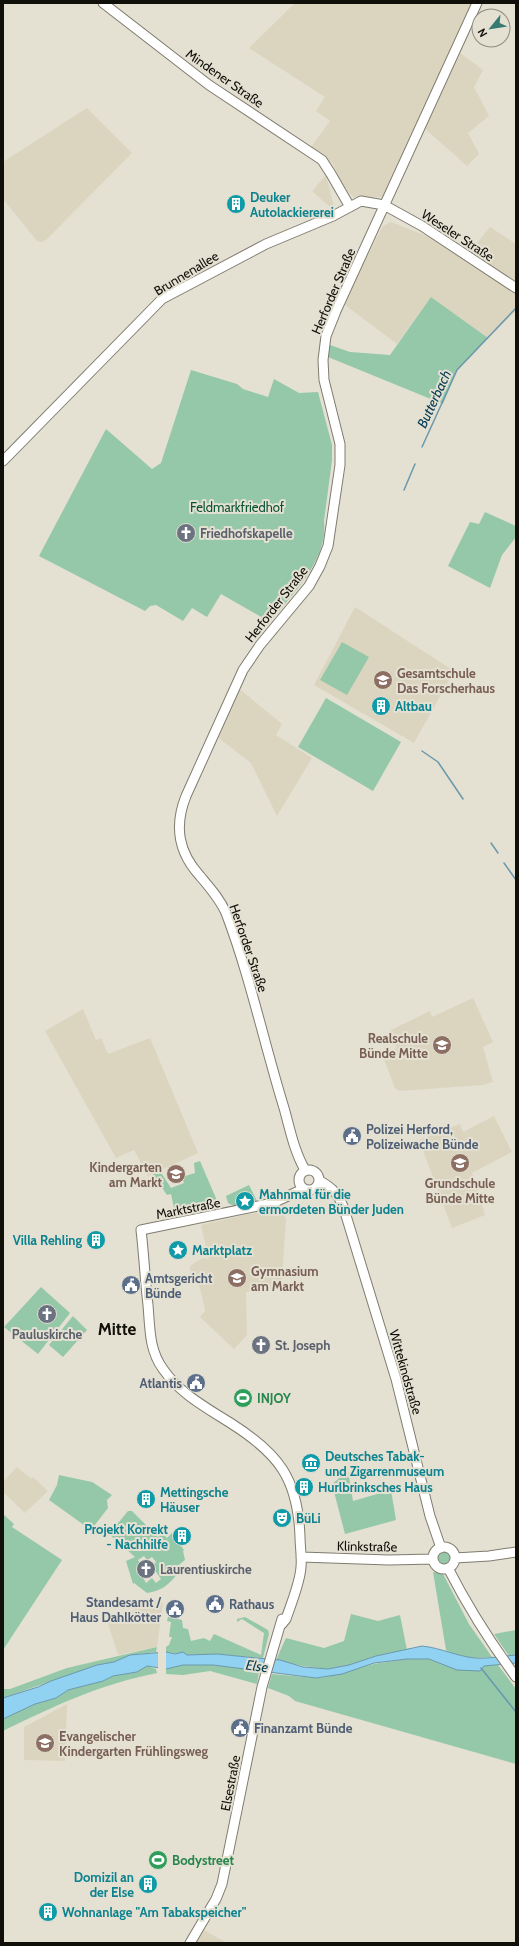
<svg xmlns="http://www.w3.org/2000/svg" width="519" height="1946" viewBox="0 0 519 1946" font-family="Cabin,sans-serif">
  <style>
    .built { fill: #dbd5c0 }
    .green { fill: #94c8a9; fill-rule: evenodd }
    .water { fill: #91d2f2; stroke: #6a98ac }
    .pier { fill: #e4e0d2 }
    .lines { fill: none; stroke-linecap: round; stroke-linejoin: round }
    .stream { stroke: #6a98ac; stroke-width: 1.5 }
    .secondary-casing { stroke: #7f7c6f; stroke-width: 11 }
    .secondary { stroke: #fff; stroke-width: 9 }
    .labels { text-anchor: middle; dominant-baseline: central; stroke-width: 4; stroke-linejoin: round; paint-order: stroke }
    .street-label { font-size: 13px; fill: #100f0a; stroke: #e4e0d2 }
    .culture-label { font-size: 13px; font-weight: bold; fill: #0d838f; stroke: #e4e0d2; text-anchor: start }
    .park-label { font-size: 13px; fill: #065232; stroke: #e4e0d2 }
    .worship-label { font-size: 13px; font-weight: bold; fill: #5b616d; stroke: #e4e0d2; text-anchor: start }
    .education-label { font-size: 13px; font-weight: bold; fill: #785e54; stroke: #e4e0d2; text-anchor: start }
    .service-label { font-size: 13px; font-weight: bold; fill: #4e5e75; stroke: #e4e0d2; text-anchor: start }
    .leisure-label { font-size: 13px; font-weight: bold; fill: #27864d; stroke: #e4e0d2; text-anchor: start }
    .water-label { font-size: 14px; font-style: italic; fill: #053e54; stroke: #e4e0d2 }
    .district-label { font-size: 17px; font-weight: bold; fill: #100f0a; stroke: #e4e0d2 }
  </style>
  <rect width="100%" height="100%" fill="#e4e0d2"/>
  <!-- built -->
  <path class="built" d="M295,3H471L385,197H353L343,185L332,163L311,147L330,121L316,111L325,97L249,48Z
    M460,53L483,70L474,87L489,116L468,133L479,154L467,166L423,127Z
    M87,108L132,153L46,240L42,242L37,241L3,199V162Z
    M326,175L334,207L333,210L312,191Z
    M391,222L439,241L516,292V311L488,338L431,297L397,344L345,305L361,268L383,226Z
    M490,227L516,244V278L514,281L472,254V249Z
    M355,607L454,671L414,743L314,685Z
    M237,687L282,724L276,735L312,758L277,816L251,763L220,739L217,734Z
    M473,998L493,1042L483,1047L493,1082L483,1085L399,1091L395,1088L382,1054L397,1048L389,1031L430,1011L432,1017Z
    M83,1009L96,1040L101,1038L108,1054L150,1038L198,1153L148,1176L134,1150L116,1158L45,1031Z
    M494,1116L512,1152L472,1173L485,1215L452,1228L419,1140L460,1124L463,1132Z
    M276,1211L283,1214L286,1219L281,1290L246,1292L247,1335L234,1349L200,1317L205,1311L204,1305L198,1280H191L190,1266L199,1260L205,1258L209,1260L201,1225L248,1214Z
    M17,1467L31,1479L33,1477L48,1491L25,1513L3,1492V1482Z
    M160,1600L163,1603L157,1647L118,1655L107,1620Z
    M67,1704L65,1761L24,1760V1727Z
    M202,1929L227,1943H193Z"/>
  <!-- green -->
  <path class="green" d="M431,297L488,338L457,370L443,404L328,357L330,345L350,352L390,355Z
    M191,370L237,384L243,389L268,397L274,379L299,393L318,392L332,445V460L324,521C328,561 293,593 270,622L221,594L207,617L192,608L183,621L156,605L150,606L145,611L39,556L106,429L152,469L161,463Z
    M485,512L516,526V537L502,555L490,588L448,566L470,522L479,524Z
    M342,642L369,657L347,695L320,680Z
    M326,698L401,742L373,791L298,747Z
    M200,1161L218,1203L196,1208V1214L176,1218L171,1194L167,1195L153,1174L160,1171L171,1188L184,1183L182,1177L195,1173L194,1163Z
    M249,1185L257,1201L234,1206L228,1203L226,1196Z
    M41,1287L70,1313L38,1354L4,1327Z
    M73,1316L87,1330L63,1357L49,1345Z
    M348,1471L353,1501L391,1490L396,1520L345,1534L332,1484Z
    M59,1475L92,1482L112,1495L107,1500L108,1508L91,1530L49,1500L57,1485Z
    M128,1511H132L158,1537L163,1534L167,1538L172,1533L182,1544L181,1546L184,1550L183,1551L185,1560L175,1568L177,1574C169,1585 161,1591 147,1593L134,1583L133,1584L126,1561L135,1557L109,1534ZM144,1556L147,1560L152,1557L156,1562L152,1566L161,1579L156,1583L152,1578L146,1583L140,1572L138,1574L136,1571L138,1565H141L138,1560Z
    M3,1514L14,1524L12,1527L62,1560L3,1650Z
    M438 1558a6 6 0 1 1 12 0a6 6 0 1 1-12 0Z
    M433,1572L443,1574L469,1624L492,1657C478,1658 458,1659 446,1650Z
    M351,1614L378,1621L400,1615L407,1650L376,1656L349,1665L328,1669L303,1666L276,1660L286,1638L324,1648L344,1641Z
    M168,1617L182,1620L183,1628L188,1629L191,1641L204,1638L210,1641L214,1634L261,1655L264,1633L242,1619L237,1622V1619L245,1617L268,1630L269,1634L263,1658L217,1654L187,1655L166,1652V1647L169,1645L172,1637H169L171,1622L167,1621Z
    M516,1630V1655L509,1656L494,1634Z
    M157,1647L156,1652L130,1655L114,1662L97,1665L3,1698V1689H10L67,1668Z
    M407,1659H429L459,1670L480,1671L484,1666L498,1665L516,1689V1764L295,1701L289,1696L268,1688L272,1674L316,1678L326,1677L374,1664Z
    M183,1665H213L259,1671L257,1684L210,1671L183,1675L166,1674V1669Z
    M147,1666L156,1669L157,1673C101,1684 54,1706 3,1731V1719L35,1704L56,1698L68,1690L103,1681L113,1676L137,1672Z"/>
  <!-- water -->
  <path class="water" d="M422,1646C441,1648 456,1656 475,1658C488,1659 503,1656 516,1655V1663L484,1666L480,1671L457,1670L429,1659H407L374,1663L342,1674L316,1678L213,1665H183L166,1669L147,1666L137,1672L113,1676L103,1681L68,1690L56,1698L35,1704L3,1719V1698L38,1687L51,1681L97,1665L114,1662L130,1655L166,1652L175,1654L183,1652L187,1655L217,1654L257,1658L280,1660L303,1667L328,1669L349,1665L376,1656Z"/>
  <!-- pier -->
  <path class="pier" d="M158,1650H166V1671L158,1670Z"/>
  <g class="lines">
    <!-- stream -->
    <path class="stream" d="M422,447L457,370L516,308
      M404,490L415,464
      M422,751L438,762L463,799
      M491,843L498,853
      M504,863L516,880
      M481,1668L516,1712"/>
    <defs>
      <path id="secondary" d="M103,3L209,85L322,160L331,174L350,207
        M3,461L162,299L266,244L333,216L361,201L384,205L422,226L516,288
        M299 1180a10 10 0 1 1 20 0a10 10 0 1 1-20 0Z
        M305,1170C294,1151 290,1129 284,1108C264,1043 250,976 226,913C220,899 210,888 200,876C178,852 174,826 186,796L243,670L260,645L309,586L320,566L328,546L340,465V444L324,380L323,360L326,336L336,311L477,3
        M320,1181C333,1188 339,1195 344,1209L396,1379L430,1516L441,1548
        M433 1558a11 11 0 1 1 22 0a11 11 0 1 1-22 0Z
        M301,1557L389,1560L433,1559
        M455,1558L489,1556L516,1552
        M448,1568C468,1607 490,1642 516,1677
        M282,1624L286,1619C291,1604 300,1583 301,1567C302,1557 300,1546 300,1537C298,1479 279,1454 232,1424C207,1408 180,1394 163,1369C149,1350 150,1328 148,1305C145,1280 144,1255 141,1230L273,1203L303,1189
        M190,1943L216,1899L222,1884L262,1687L282,1619"/>
    </defs>
    <!-- secondary casing -->
    <use href="#secondary" class="secondary-casing"/>
    <!-- secondary -->
    <use href="#secondary" class="secondary"/>
  </g>
  <!-- icons -->
  <defs>
    <symbol id="building-disc" viewBox="-11 -11 22 22"><circle r="9.5" fill="#0f9aa8" stroke="#e4e0d2"/><path d="M-4-6H4V6H1V3H-1V6H-4ZM-2.5-4.3h1.7v1.8h-1.7ZM.8-4.3h1.7v1.8H.8ZM-2.5-1h1.7V.8h-1.7ZM.8-1h1.7V.8H.8Z" fill="#fff"/></symbol>
    <symbol id="church-disc" viewBox="-11 -11 22 22"><circle r="9.5" fill="#6b7280" stroke="#e4e0d2"/><path d="M-1.2-6h2.4v3.5h3.3v2.4h-3.3V6h-2.4V-.1h-3.3v-2.4h3.3Z" fill="#fff"/></symbol>
    <symbol id="school-disc" viewBox="-11 -11 22 22"><circle r="9.5" fill="#8d6e63" stroke="#e4e0d2"/><path d="M0-5L7-2L0 1L-7-2ZM-4 1L0 2.5L4 1V4Q0 6-4 4Z" fill="#fff"/></symbol>
    <symbol id="civic-disc" viewBox="-11 -11 22 22"><circle r="9.5" fill="#5c6f8a" stroke="#e4e0d2"/><path d="M-.6-6.5H3V-4.5H.6V-3L4-1V1h2V6H-6V1h2V-1L-.6-3ZM-1.2 2.5V6h2.4V2.5Z" fill="#fff"/></symbol>
    <symbol id="sight-disc" viewBox="-11 -11 22 22"><circle r="9.5" fill="#0f9aa8" stroke="#e4e0d2"/><path d="M0-6L1.8-2.2L6-1.7L2.9 1.2L3.7 5.4L0 3.3L-3.7 5.4L-2.9 1.2L-6-1.7L-1.8-2.2Z" fill="#fff"/></symbol>
    <symbol id="stadium-disc" viewBox="-11 -11 22 22"><circle r="9.5" fill="#2e9e5b" stroke="#e4e0d2"/><path d="M0-5a6.5 5 0 1 0 0 10a6.5 5 0 1 0 0-10ZM-3.5-1.8h7v3.6h-7Z" fill="#fff"/></symbol>
    <symbol id="museum-disc" viewBox="-11 -11 22 22"><circle r="9.5" fill="#0f9aa8" stroke="#e4e0d2"/><path d="M0-6L6-3V-2H-6V-3ZM-5-1h2V3h-2ZM-1-1h2V3h-2ZM3-1h2V3H3ZM-6 4H6V6H-6Z" fill="#fff"/></symbol>
    <symbol id="theatre-disc" viewBox="-11 -11 22 22"><circle r="9.5" fill="#0f9aa8" stroke="#e4e0d2"/><path d="M-5-5.5Q0-4 5-5.5V0Q5 5 0 6Q-5 5-5 0ZM-3.3-2.5H-1v1.5H-3.3ZM1-2.5H3.3v1.5H1ZM-2.8 1Q0 5.5 2.8 1Z" fill="#fff"/></symbol>
  </defs>
  <g fill-rule="evenodd">
    <use href="#building-disc" x="225" y="193" width="22" height="22"/>
    <use href="#church-disc" x="175" y="522" width="22" height="22"/>
    <use href="#school-disc" x="372" y="669" width="22" height="22"/>
    <use href="#building-disc" x="370" y="695" width="22" height="22"/>
    <use href="#school-disc" x="431" y="1034" width="22" height="22"/>
    <use href="#civic-disc" x="341" y="1125" width="22" height="22"/>
    <use href="#school-disc" x="449" y="1152" width="22" height="22"/>
    <use href="#school-disc" x="165" y="1163" width="22" height="22"/>
    <use href="#sight-disc" x="234" y="1190" width="22" height="22"/>
    <use href="#building-disc" x="85" y="1229" width="22" height="22"/>
    <use href="#sight-disc" x="167" y="1239" width="22" height="22"/>
    <use href="#school-disc" x="226" y="1267" width="22" height="22"/>
    <use href="#civic-disc" x="120" y="1274" width="22" height="22"/>
    <use href="#church-disc" x="36" y="1303" width="22" height="22"/>
    <use href="#church-disc" x="250" y="1334" width="22" height="22"/>
    <use href="#civic-disc" x="185" y="1372" width="22" height="22"/>
    <use href="#stadium-disc" x="232" y="1387" width="22" height="22"/>
    <use href="#museum-disc" x="300" y="1452" width="22" height="22"/>
    <use href="#building-disc" x="293" y="1476" width="22" height="22"/>
    <use href="#building-disc" x="135" y="1488" width="22" height="22"/>
    <use href="#theatre-disc" x="271" y="1507" width="22" height="22"/>
    <use href="#building-disc" x="171" y="1525" width="22" height="22"/>
    <use href="#church-disc" x="135" y="1558" width="22" height="22"/>
    <use href="#civic-disc" x="204" y="1593" width="22" height="22"/>
    <use href="#civic-disc" x="164" y="1598" width="22" height="22"/>
    <use href="#civic-disc" x="229" y="1717" width="22" height="22"/>
    <use href="#school-disc" x="34" y="1732" width="22" height="22"/>
    <use href="#stadium-disc" x="147" y="1849" width="22" height="22"/>
    <use href="#building-disc" x="137" y="1873" width="22" height="22"/>
    <use href="#building-disc" x="37" y="1901" width="22" height="22"/>
  </g>
  <g class="labels">
    <!-- street labels -->
    <g class="street-label">
      <text transform="translate(225 78) rotate(35)">Mindener Straße</text>
      <text transform="translate(458 235) rotate(33)">Weseler Straße</text>
      <text transform="translate(186 273) rotate(-31)">Brunnenallee</text>
      <text transform="translate(333 291) rotate(-67)">Herforder Straße</text>
      <text transform="translate(276 604) rotate(-52)">Herforder Straße</text>
      <text transform="translate(249 948) rotate(71)">Herforder Straße</text>
      <text transform="translate(188 1208) rotate(-11)">Marktstraße</text>
      <text transform="translate(406 1372) rotate(74)">Wittekindstraße</text>
      <text transform="translate(367 1546) rotate(1)">Klinkstraße</text>
      <text transform="translate(230 1783) rotate(-79)">Elsestraße</text>
    </g>
    <!-- culture labels -->
    <g class="culture-label">
      <text x="250" y="197">Deuker<tspan x="250" dy="15">Autolackiererei</tspan></text>
      <text x="395" y="706">Altbau</text>
      <text x="259" y="1194">Mahnmal für die<tspan x="259" dy="15">ermordeten Bünder Juden</tspan></text>
      <text x="82" y="1240" text-anchor="end">Villa Rehling</text>
      <text x="192" y="1250">Marktplatz</text>
      <text x="325" y="1456">Deutsches Tabak-<tspan x="325" dy="15">und Zigarrenmuseum</tspan></text>
      <text x="318" y="1487">Hurlbrinksches Haus</text>
      <text x="160" y="1492">Mettingsche<tspan x="160" dy="15">Häuser</tspan></text>
      <text x="296" y="1518">BüLi</text>
      <text x="168" y="1529" text-anchor="end">Projekt Korrekt<tspan x="168" dy="15">- Nachhilfe</tspan></text>
      <text x="134" y="1877" text-anchor="end">Domizil an<tspan x="134" dy="15">der Else</tspan></text>
      <text x="62" y="1912">Wohnanlage "Am Tabakspeicher"</text>
    </g>
    <!-- park labels -->
    <g class="park-label">
      <text x="237" y="507">Feldmarkfriedhof</text>
    </g>
    <!-- worship labels -->
    <g class="worship-label">
      <text x="200" y="533">Friedhofskapelle</text>
      <text x="47" y="1334" text-anchor="middle">Pauluskirche</text>
      <text x="275" y="1345">St. Joseph</text>
      <text x="160" y="1569">Laurentiuskirche</text>
    </g>
    <!-- education labels -->
    <g class="education-label">
      <text x="397" y="673">Gesamtschule<tspan x="397" dy="15">Das Forscherhaus</tspan></text>
      <text x="428" y="1038" text-anchor="end">Realschule<tspan x="428" dy="15">Bünde Mitte</tspan></text>
      <text x="162" y="1167" text-anchor="end">Kindergarten<tspan x="162" dy="15">am Markt</tspan></text>
      <text x="460" y="1183" text-anchor="middle">Grundschule<tspan x="460" dy="15">Bünde Mitte</tspan></text>
      <text x="251" y="1271">Gymnasium<tspan x="251" dy="15">am Markt</tspan></text>
      <text x="59" y="1736">Evangelischer<tspan x="59" dy="15">Kindergarten Frühlingsweg</tspan></text>
    </g>
    <!-- service labels -->
    <g class="service-label">
      <text x="366" y="1129">Polizei Herford,<tspan x="366" dy="15">Polizeiwache Bünde</tspan></text>
      <text x="145" y="1278">Amtsgericht<tspan x="145" dy="15">Bünde</tspan></text>
      <text x="182" y="1383" text-anchor="end">Atlantis</text>
      <text x="161" y="1602" text-anchor="end">Standesamt /<tspan x="161" dy="15">Haus Dahlkötter</tspan></text>
      <text x="229" y="1604">Rathaus</text>
      <text x="254" y="1728">Finanzamt Bünde</text>
    </g>
    <!-- leisure labels -->
    <g class="leisure-label">
      <text x="257" y="1398">INJOY</text>
      <text x="172" y="1860">Bodystreet</text>
    </g>
    <!-- water labels -->
    <g class="water-label">
      <text transform="translate(434 399) rotate(-65)">Butterbach</text>
      <text transform="translate(257 1666) rotate(8)">Else</text>
    </g>
    <!-- district labels -->
    <g class="district-label">
      <text x="117" y="1329">Mitte</text>
    </g>
  </g>
  <!-- border -->
  <rect width="519" height="1946" fill="none" stroke="#100f0a" stroke-width="8"/>
  <!-- north arrow -->
  <g transform="translate(491 28) rotate(240)"><circle r="19" fill="#e4e0d2" stroke="#8f8c82"/>
  <path d="M0-3L7 15L0 10L-7 15Z" fill="#357b72"/>
  <text y="-6" font-size="11" font-weight="bold" text-anchor="middle" fill="#100f0a">N</text>
  </g>
</svg>
